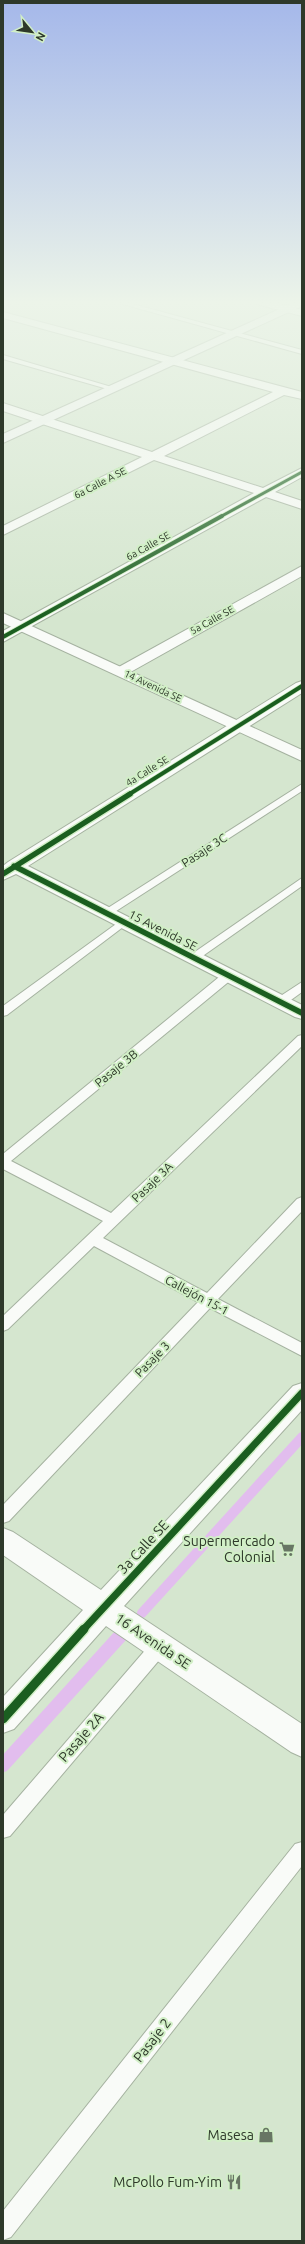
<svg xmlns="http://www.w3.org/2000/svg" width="305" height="2244" viewBox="0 0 305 2244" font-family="Ubuntu,sans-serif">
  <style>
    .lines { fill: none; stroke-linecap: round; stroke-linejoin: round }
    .stream-far1 { stroke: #e2bdee; stroke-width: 10 }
    .stream { stroke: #e2bdee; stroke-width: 14 }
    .service-casing { stroke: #a5b2a0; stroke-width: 2 }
    .minor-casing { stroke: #a5b2a0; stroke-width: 2 }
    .tertiary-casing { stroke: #a5b2a0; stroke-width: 2 }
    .secondary-casing { stroke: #a5b2a0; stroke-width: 2 }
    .service { fill: #f9fbf8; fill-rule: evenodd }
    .minor { fill: #f9fbf8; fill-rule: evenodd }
    .tertiary { fill: #f9fbf8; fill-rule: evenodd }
    .secondary { fill: #f4f7f5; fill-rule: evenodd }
    .cycleway-far4-casing { stroke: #d1efc6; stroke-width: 4.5 }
    .cycleway-far3-casing { stroke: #d1efc6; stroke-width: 5.5 }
    .cycleway-far2-casing { stroke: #d1efc6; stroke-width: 8 }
    .cycleway-far1-casing { stroke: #d1efc6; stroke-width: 10 }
    .cycleway-casing { stroke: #d1efc6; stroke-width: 12 }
    .cycleway-far4 { stroke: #1b5e20; stroke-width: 3 }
    .cycleway-far3 { stroke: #1b5e20; stroke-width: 4 }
    .cycleway-far2 { stroke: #1b5e20; stroke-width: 5.5 }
    .cycleway-far1 { stroke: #1b5e20; stroke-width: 7 }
    .cycleway { stroke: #1b5e20; stroke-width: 9 }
    .labels { text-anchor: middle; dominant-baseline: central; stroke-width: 4; stroke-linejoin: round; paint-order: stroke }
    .far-street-label { font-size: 10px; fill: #2e392a; stroke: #d1efc6 }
    .street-label { font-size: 12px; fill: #2e392a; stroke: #d1efc6 }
    .near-poi-label { font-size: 14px; fill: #2e392a; stroke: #d1efc6; text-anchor: end }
    .near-street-label { font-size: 14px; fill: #2e392a; stroke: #d1efc6 }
  </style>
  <rect width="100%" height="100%" fill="#d5e6cf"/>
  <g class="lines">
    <!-- stream-far1 -->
    <path class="stream-far1" d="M142,1613L302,1437"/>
    <!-- stream -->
    <path class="stream" d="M3,1765L121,1635"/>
    <defs>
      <path id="service" d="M119,303H129L302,350V354Z
        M3,355L115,388L116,389L111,390L3,359Z
        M302,784V791L110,915L106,916L100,913Z
        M302,878V886L197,960H189L187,958L189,956Z
        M123,919L129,922L127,924L7,1015L3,1016V1006Z
        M228,972L234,976L232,979L11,1161L111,1213L298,1036L302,1035V1046L103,1238L207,1293L297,1199L302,1197V1211L218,1299L302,1343V1356L210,1308L9,1521L3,1523V1505L198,1302L94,1246L8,1329L3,1331V1316L103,1221L3,1169V1154L224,973Z
        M302,982V992L284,1005H276L274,1002L276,999Z
        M160,1638L166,1640L169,1646L166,1652L10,1836L3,1838V1815L154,1640Z
        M302,1842V1866L11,2237L3,2240V2211L295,1844Z"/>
      <path id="minor" d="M259,303H276L302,310V316L260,305Z
        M3,312L302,392V399L284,395L164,456L263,488L302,468V477L275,492L302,501V509L266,497L3,642V631L254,493L154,460L3,535V526L142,457L3,411V403L152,452L273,392L3,318Z
        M302,566V576L127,674H117L114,671L117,668Z
        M302,681V693L28,866L302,1005V1019L295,1017L16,874L3,880V866L8,862L296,683Z
        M302,1383V1410L124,1606L302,1724V1757L291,1752L106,1626L14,1729L3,1733V1697L83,1610L3,1555V1528L13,1532L101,1590L293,1386Z"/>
      <path id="tertiary" d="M3,613L302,750V761L3,623Z"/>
      <path id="secondary" d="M293,303H302V306L3,443V434Z"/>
    </defs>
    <!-- service casing -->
    <use href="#service" class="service-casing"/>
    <!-- minor casing -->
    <use href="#minor" class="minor-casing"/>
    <!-- tertiary casing -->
    <use href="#tertiary" class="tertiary-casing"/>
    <!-- secondary casing -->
    <use href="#secondary" class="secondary-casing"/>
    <!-- service -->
    <use href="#service" class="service"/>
    <!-- minor -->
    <use href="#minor" class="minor"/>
    <!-- tertiary -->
    <use href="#tertiary" class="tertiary"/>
    <!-- secondary -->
    <use href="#secondary" class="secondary"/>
    <defs>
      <path id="cycleway-far4" d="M220,517L302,472"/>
      <path id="cycleway-far3" d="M3,637L222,516
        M128,795L302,686"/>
      <path id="cycleway-far2" d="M14,866L302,1013
        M3,874L130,794"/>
      <path id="cycleway-far1" d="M83,1630L302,1393"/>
      <path id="cycleway" d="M3,1719L84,1629"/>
    </defs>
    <!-- cycleway-far4 casing -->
    <use href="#cycleway-far4" class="cycleway-far4-casing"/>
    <!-- cycleway-far3 casing -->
    <use href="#cycleway-far3" class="cycleway-far3-casing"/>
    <!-- cycleway-far2 casing -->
    <use href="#cycleway-far2" class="cycleway-far2-casing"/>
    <!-- cycleway-far1 casing -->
    <use href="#cycleway-far1" class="cycleway-far1-casing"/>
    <!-- cycleway casing -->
    <use href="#cycleway" class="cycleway-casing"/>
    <!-- cycleway-far4 -->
    <use href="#cycleway-far4" class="cycleway-far4"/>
    <!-- cycleway-far3 -->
    <use href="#cycleway-far3" class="cycleway-far3"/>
    <!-- cycleway-far2 -->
    <use href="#cycleway-far2" class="cycleway-far2"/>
    <!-- cycleway-far1 -->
    <use href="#cycleway-far1" class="cycleway-far1"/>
    <!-- cycleway -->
    <use href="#cycleway" class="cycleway"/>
  </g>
  <!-- sky -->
  <linearGradient id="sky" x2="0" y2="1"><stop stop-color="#a5b8ea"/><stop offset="0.49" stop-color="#ecf4e9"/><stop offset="1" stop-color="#ecf4e9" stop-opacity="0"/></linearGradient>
  <rect width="305" height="617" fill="url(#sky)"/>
  <!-- icons -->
  <defs>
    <symbol id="supermarket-bare" viewBox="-9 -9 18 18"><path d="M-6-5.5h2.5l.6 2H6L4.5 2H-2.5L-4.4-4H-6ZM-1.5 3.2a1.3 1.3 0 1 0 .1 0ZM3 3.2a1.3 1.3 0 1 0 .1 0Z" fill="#687664" stroke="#d1efc6" stroke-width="2.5" paint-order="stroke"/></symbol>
    <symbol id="shop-bare" viewBox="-9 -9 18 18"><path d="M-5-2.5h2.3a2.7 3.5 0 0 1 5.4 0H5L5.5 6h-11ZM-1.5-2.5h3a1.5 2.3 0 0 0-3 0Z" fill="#687664" stroke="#d1efc6" stroke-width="2.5" paint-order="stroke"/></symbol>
    <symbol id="restaurant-bare" viewBox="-9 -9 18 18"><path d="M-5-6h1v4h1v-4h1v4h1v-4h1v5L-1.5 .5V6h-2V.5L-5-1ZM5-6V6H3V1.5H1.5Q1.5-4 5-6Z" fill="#687664" stroke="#d1efc6" stroke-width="2.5" paint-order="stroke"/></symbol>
  </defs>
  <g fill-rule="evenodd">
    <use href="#supermarket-bare" x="276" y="1538" width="22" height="22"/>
    <use href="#shop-bare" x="255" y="2124" width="22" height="22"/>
    <use href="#restaurant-bare" x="223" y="2171" width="22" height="22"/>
  </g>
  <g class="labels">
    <!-- far-street labels -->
    <g class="far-street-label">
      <text transform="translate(100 483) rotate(-27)">6a Calle A SE</text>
      <text transform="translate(148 546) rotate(-29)">6a Calle SE</text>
      <text transform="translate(212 620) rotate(-29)">5a Calle SE</text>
      <text transform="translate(153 686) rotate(25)">14 Avenida SE</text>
      <text transform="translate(147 771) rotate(-32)">4a Calle SE</text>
    </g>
    <!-- street labels -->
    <g class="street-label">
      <text transform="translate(204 850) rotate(-33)">Pasaje 3C</text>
      <text transform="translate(163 930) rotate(27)">15 Avenida SE</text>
      <text transform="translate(116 1068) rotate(-39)">Pasaje 3B</text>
      <text transform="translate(152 1182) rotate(-44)">Pasaje 3A</text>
      <text transform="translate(197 1295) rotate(28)">Callejón 15-1</text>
      <text transform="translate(152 1359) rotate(-46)">Pasaje 3</text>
    </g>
    <!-- near-poi labels -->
    <g class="near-poi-label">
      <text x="275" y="1541">Supermercado<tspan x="275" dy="16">Colonial</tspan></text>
      <text x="254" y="2135">Masesa</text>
      <text x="222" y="2182">McPollo Fum-Yim</text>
    </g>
    <!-- near-street labels -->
    <g class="near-street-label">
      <text transform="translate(143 1547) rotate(-47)">3a Calle SE</text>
      <text transform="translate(153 1641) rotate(34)">16 Avenida SE</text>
      <text transform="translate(81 1737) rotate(-49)">Pasaje 2A</text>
      <text transform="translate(152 2040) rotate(-52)">Pasaje 2</text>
    </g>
  </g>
  <!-- border -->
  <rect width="305" height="2244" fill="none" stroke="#2e392a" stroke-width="8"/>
  <!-- north arrow -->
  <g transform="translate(32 32) rotate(119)" stroke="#d1efc6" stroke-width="3" paint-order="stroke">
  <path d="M0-3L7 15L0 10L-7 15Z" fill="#2e392a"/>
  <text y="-6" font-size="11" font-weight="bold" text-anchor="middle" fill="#2e392a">N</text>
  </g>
</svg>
